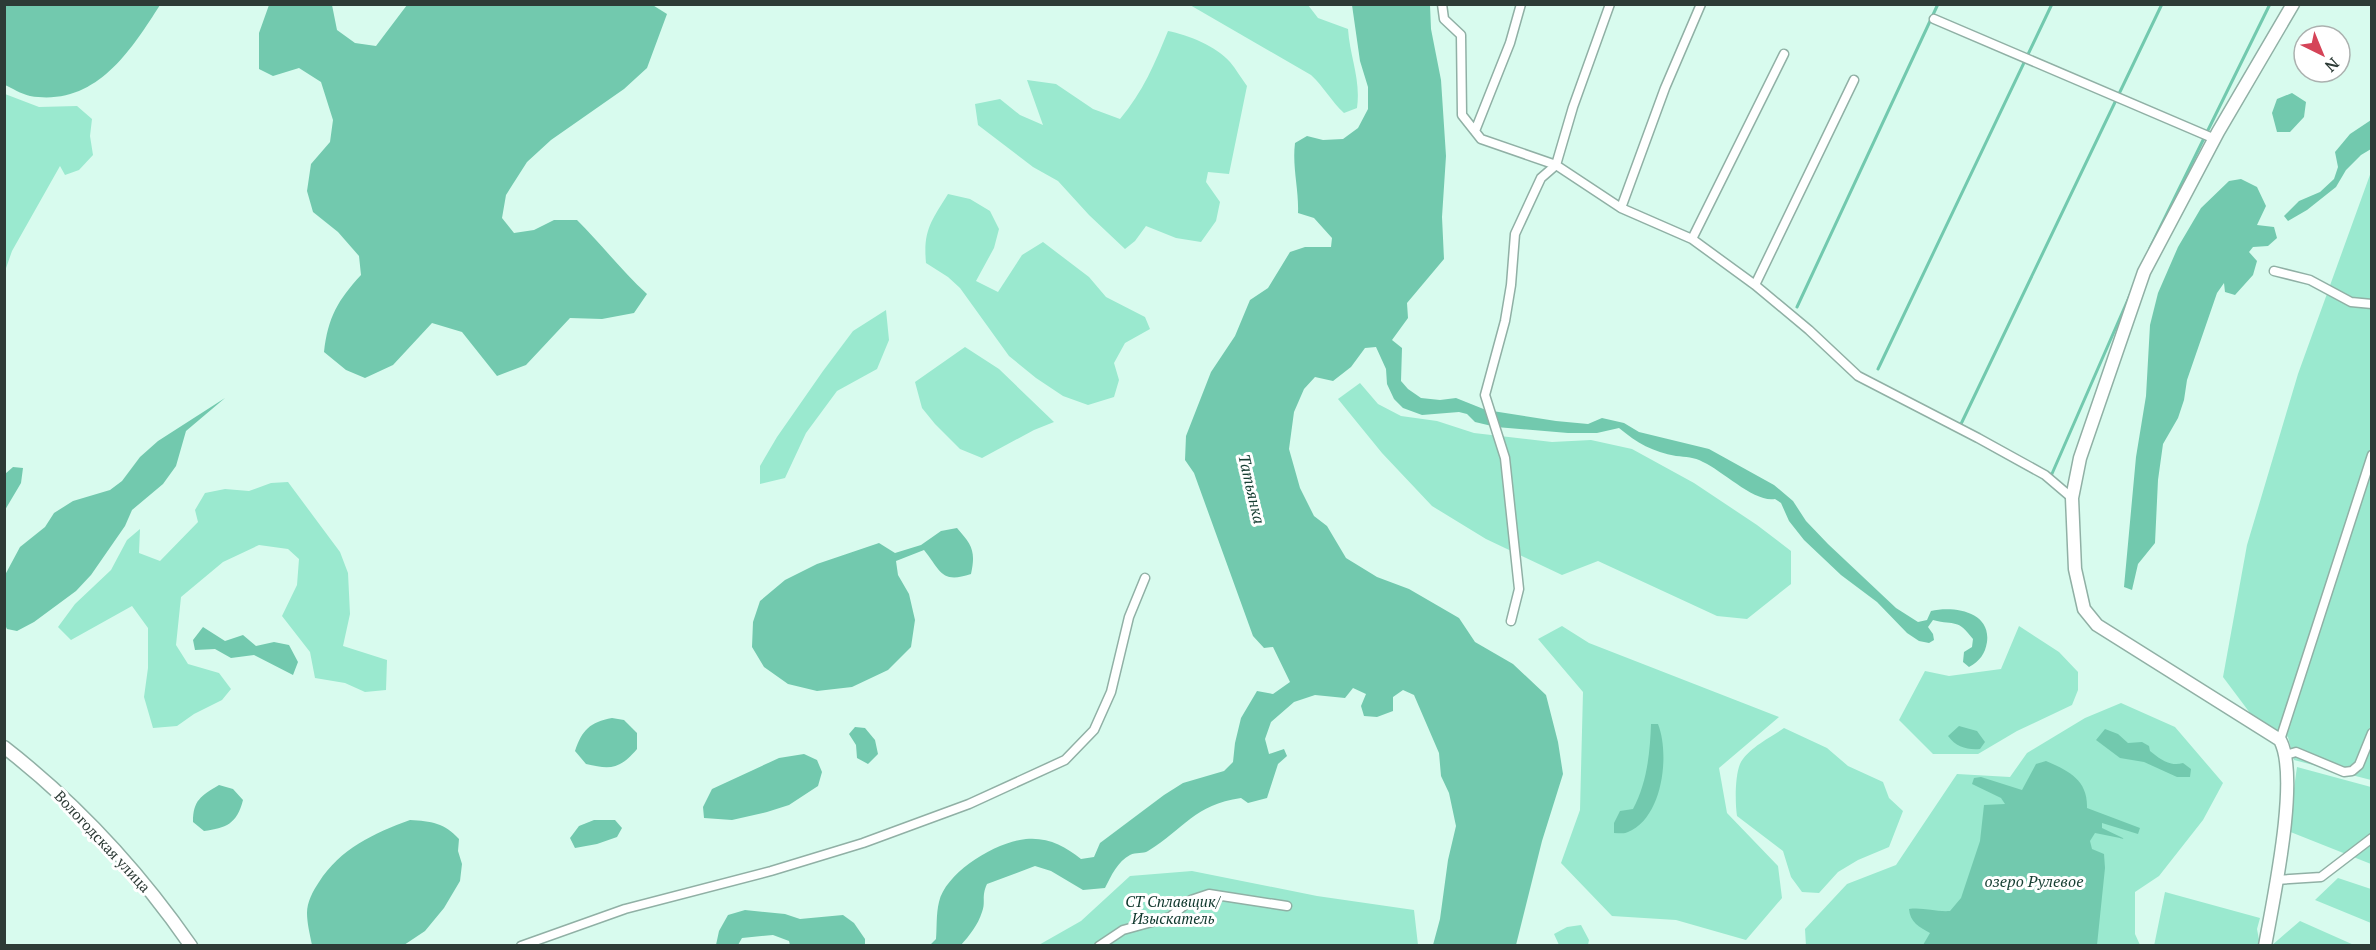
<svg xmlns="http://www.w3.org/2000/svg" width="2376" height="950" viewBox="0 0 2376 950" font-family="'PT Serif',serif">
  <style>
    .green { fill: #9ae9cf }
    .water { fill: #72c9ae }
    .lines { fill: none; stroke-linecap: round; stroke-linejoin: round }
    .stream { stroke: #72c9ae; stroke-width: 3 }
    .street-casing { stroke: #90b0a5; stroke-width: 11 }
    .secondary-casing { stroke: #90b0a5; stroke-width: 15 }
    .street { stroke: #fff; stroke-width: 8 }
    .secondary { stroke: #fff; stroke-width: 12 }
    .labels { text-anchor: middle; dominant-baseline: central; stroke-width: 6; stroke-linejoin: round; paint-order: stroke }
    .street-label { font-size: 15px; fill: #2d3b36; stroke: #fff }
    .park-label { font-size: 15px; font-style: italic; fill: #0d362b; stroke: #fff }
    .water-label { font-size: 16px; font-style: italic; fill: #173f33; stroke: #fff }
  </style>
  <rect width="100%" height="100%" fill="#d8fbee"/>
  <!-- green -->
  <path class="green" d="M1190,5H1308L1318,18L1348,29C1350,58 1361,79 1357,108L1344,113C1331,101 1324,87 1311,75Z
    M1168,31C1188,35 1216,46 1230,62C1236,69 1241,78 1247,86L1229,174L1208,172L1206,182L1220,202L1216,221L1201,242L1176,238L1146,226L1135,241L1125,249L1089,215L1058,181L1033,167L978,125L975,104L1000,99L1020,115L1043,125L1027,80L1056,84L1093,109L1120,119C1143,92 1155,63 1168,31Z
    M5,94L39,107L77,106L92,119L90,136L93,155L79,170L65,175L60,166L12,251L5,271Z
    M2371,172V780L2294,760L2288,737L2253,717L2223,677L2247,545L2298,374Z
    M948,194L970,199L990,211L999,229L994,248L976,281L998,292L1022,255L1043,242L1089,277L1106,297L1145,317L1150,329L1125,343L1114,363L1119,380L1114,397L1088,405L1063,396L1036,378L1009,356L960,288L948,277L926,263C923,231 931,221 948,194Z
    M886,310L889,340L877,369L837,391L806,433L785,478L760,484V466L777,437L823,371L853,331Z
    M965,347L999,369L1054,422L1034,430L982,458L960,449L935,424L922,408L915,382Z
    M1360,383L1378,404L1401,416L1437,421L1474,433L1552,442L1591,440L1632,449L1694,483L1757,525L1791,551V584L1747,619L1717,616L1598,561L1562,575L1486,539L1432,506L1382,453L1338,399Z
    M288,482L340,552L348,573L350,614L343,646L387,660L386,690L365,692L345,683L315,678L310,652L282,616L297,585L299,559L288,549L259,545L223,562L181,597L176,645L188,664L219,673L231,689L222,700L194,714L177,726L153,728L144,697L148,668V628L132,606L71,640L58,627L75,604L111,570L127,540L140,529L139,553L160,561L198,522L195,510L205,493L225,489L249,491L271,483Z
    M1562,626L1589,643L1779,717L1719,768L1727,813L1778,866L1782,898L1746,940L1676,920L1612,916L1561,863L1580,810L1583,692L1538,639Z
    M2019,626L2059,652L2078,672V690L2072,705L2017,731L1978,754H1933L1899,720L1925,671L1949,676L2001,669Z
    M2121,703L2175,727L2223,783L2203,820L2159,876L2135,892V934L2140,945L1806,946L1805,929L1847,884L1896,865L1957,774L2010,777L2027,753L2085,718Z
    M1784,728L1827,748L1848,766L1883,782L1889,798L1903,811L1889,847L1858,860L1838,872L1819,893L1802,892L1791,877L1783,851L1737,816C1735,803 1735,776 1740,764C1748,748 1770,738 1784,728Z
    M2297,767L2371,787V864L2288,831Z
    M1192,871L1317,896L1414,910L1418,945L1037,946L1081,921L1130,876Z
    M2338,878L2371,889V923L2315,900Z
    M2165,892L2260,918L2257,929L2260,945L2154,946Z
    M2300,921L2354,945L2271,946Z
    M1581,925L1589,940L1588,945H1559L1554,934L1567,927Z"/>
  <!-- water -->
  <path class="water" d="M5,4H160V5C130,52 95,107 30,96C21,94 12,88 5,85Z
    M651,4L667,14L647,68L624,89L551,140L527,162L506,195L502,218L514,233L534,230L554,220H577C601,244 622,271 647,294L634,313L602,319L570,318L526,365L497,376L462,332L432,323L393,365L365,378L346,370L324,352C328,317 338,300 361,275L359,256L338,232L313,212L307,191L311,164L330,142L333,120L321,82L299,68L273,76L259,69V33L269,5H332L337,30L355,43L376,46L407,5Z
    M1352,5H1430L1431,29L1441,80L1446,156L1442,217L1444,259L1407,303L1408,318L1392,340L1402,348L1401,381L1408,389L1421,398L1440,400L1456,398L1486,410L1556,421L1588,424L1602,418L1624,423L1639,432L1709,449L1774,485L1793,501L1806,521L1828,544L1896,608L1918,622L1927,620L1931,611C1953,606 1991,611 1987,642C1985,654 1980,661 1969,667L1963,662L1964,652L1972,647L1973,639C1957,618 1956,626 1933,620L1928,627L1933,634L1934,640L1929,643L1919,641L1907,633L1877,602L1841,575L1804,540L1789,521L1781,503L1775,499C1755,503 1723,471 1703,462C1694,457 1686,457 1676,456C1653,452 1637,443 1619,428L1597,433H1568L1496,427L1475,422L1467,414L1459,412L1422,415L1403,408L1394,399L1387,384L1386,369L1376,347L1365,348L1351,367L1333,381L1315,377L1304,389L1294,412L1289,449L1300,488L1314,516L1327,526L1346,558L1377,577L1409,589L1459,618L1475,642L1513,664L1546,695L1558,742L1563,774L1542,841L1516,945H1433L1440,919L1448,860L1456,826L1449,793L1441,776L1439,753L1414,695L1403,690L1393,697V711L1377,717L1364,716L1361,706L1366,694L1353,688L1345,698L1315,695L1294,702L1271,722L1265,739L1269,754L1284,749L1287,756L1278,764L1267,798L1248,803L1241,798C1194,805 1185,828 1148,851C1143,854 1136,852 1130,855C1118,861 1111,876 1105,888L1083,890L1051,871L1035,866L987,884C981,897 986,902 982,912C978,925 969,936 961,945L929,946L936,939C937,928 936,914 939,902C946,872 996,842 1026,839C1048,837 1065,846 1081,859L1094,857L1100,843L1164,795L1183,783L1224,771L1233,762L1235,743L1241,718L1257,691L1273,694L1290,682L1273,647L1264,648L1253,636L1194,473L1185,460L1186,436L1211,372L1235,336L1250,300L1268,288L1290,252L1305,247H1331L1332,238L1314,218L1298,213C1299,189 1292,167 1295,143L1307,136L1323,140L1343,139L1358,128L1368,109V87L1360,61Z
    M2292,93L2306,102L2304,117L2290,132H2277L2272,113L2277,99Z
    M2371,120V149L2361,155L2346,170L2336,187L2307,210L2288,221L2284,216L2299,201L2320,192L2334,179L2338,167L2335,152L2350,134Z
    M2241,179L2257,187L2266,206L2257,225L2274,227L2277,238L2268,246L2253,247L2249,252L2257,261L2253,275L2235,295L2225,292L2224,283L2217,293L2187,380L2184,400L2178,418L2163,444L2158,480L2155,543L2138,564L2132,590L2124,587L2136,457L2146,396L2150,325L2158,293L2178,247L2201,208L2229,181Z
    M225,398L186,431L176,466L163,484L132,510L125,526L91,575L76,591L34,622L17,631L7,629L5,625V575L20,547L45,527L54,513L73,501L110,490L122,481L140,457L158,441Z
    M13,467L23,468L21,483L5,510V474Z
    M957,528C972,545 976,551 971,574C941,584 941,571 924,550L896,561L898,575L909,594L915,620L911,647L888,670L852,687L817,691L788,684L764,667L752,647L753,622L760,601L785,580L817,564L879,543L895,553L921,545L941,531Z
    M203,627L225,641L243,635L256,646L274,642L289,645L298,662L293,675L254,655L231,658L215,649L195,650L193,640Z
    M612,718L624,720L637,733V749C620,769 611,770 586,764L575,751C582,730 590,722 612,718Z
    M1651,724H1658C1670,754 1663,818 1628,832C1625,834 1619,833 1614,833V823L1620,811L1633,809C1647,783 1650,753 1651,724Z
    M1959,726L1977,731L1985,742L1980,749C1967,750 1956,747 1948,736Z
    M855,727L865,728L875,740L878,754L868,764L857,758L856,745L849,734Z
    M2105,729L2118,734L2128,743L2142,742L2149,746L2150,751C2160,759 2170,767 2183,763L2191,769L2190,777H2177L2144,762L2120,758L2096,740Z
    M804,754L817,760L822,772L818,786L789,805L767,812L732,820L704,818L703,807L712,789L779,758Z
    M2046,761C2069,771 2088,780 2087,808L2140,828L2138,834L2102,823V828L2125,839L2095,833L2090,841L2092,849L2104,854L2105,868L2097,945H1923L1930,933C1919,927 1910,922 1909,909C1923,907 1935,912 1950,911L1961,898L1980,841L1984,805L2005,804L2001,798L1972,784L1974,778L1981,777L2022,790L2036,764Z
    M219,785L233,789L243,800C237,824 226,828 204,831L193,822C193,800 201,796 219,785Z
    M410,820C431,821 445,823 459,839L458,851L462,864L460,881L444,908L425,931L404,945H312C310,935 307,923 307,913C307,902 313,891 319,882C340,849 374,833 410,820Z
    M594,820H615L622,828L617,837L597,844L575,848L570,838L579,826Z
    M745,910L785,914L800,919L843,915L854,923L865,939V945H790L789,941L773,935L742,938L738,945H716L719,931L728,915Z"/>
  <g class="lines">
    <!-- stream -->
    <path class="stream" d="M2150,248L2270,4
      M1797,307L1938,4
      M1878,369L2052,4
      M1961,424L2162,4
      M2051,476L2130,295"/>
    <defs>
      <path id="street" d="M1442,4L1444,19L1461,35L1462,115L1481,139L1556,165L1621,208L1692,239L1755,285L1809,330L1858,376L1978,438L2045,475L2072,498
        M1934,19L2215,139
        M1475,131L1510,43L1521,4
        M1621,208L1665,88L1701,4
        M1692,239L1784,54
        M2274,271L2310,280L2351,302L2372,304
        M1755,285L1854,80
        M1511,621L1519,589L1505,458L1485,395L1505,321L1511,285L1515,234L1541,178L1556,165L1573,107L1610,4
        M2280,740L2372,455
        M2286,755L2296,752L2344,772L2352,771L2359,765L2372,733
        M2276,880L2321,877L2372,838
        M521,946L625,909L771,871L863,843L969,804L1065,760L1094,730L1111,692L1129,617L1145,578
        M1099,946L1123,930L1170,917L1191,900L1209,894L1287,906"/>
      <path id="secondary" d="M4,747C76,803 139,871 191,946
        M2265,946C2273,900 2300,777 2280,740L2097,625L2084,609L2075,569L2072,498L2080,458L2144,272L2218,132L2293,4"/>
    </defs>
    <!-- street casing -->
    <use href="#street" class="street-casing"/>
    <!-- secondary casing -->
    <use href="#secondary" class="secondary-casing"/>
    <!-- street -->
    <use href="#street" class="street"/>
    <!-- secondary -->
    <use href="#secondary" class="secondary"/>
  </g>
  <g class="labels">
    <!-- street labels -->
    <g class="street-label">
      <text transform="translate(103 841) rotate(47)">Вологодская улица</text>
    </g>
    <!-- park labels -->
    <g class="park-label">
      <text x="1173" y="901">СТ Сплавщик/<tspan x="1173" dy="17">Изыскатель</tspan></text>
    </g>
    <!-- water labels -->
    <g class="water-label">
      <text transform="translate(1252 489) rotate(77)">Татьянка</text>
      <text x="2034" y="881">озеро Рулевое</text>
    </g>
  </g>
  <!-- border -->
  <rect width="2376" height="950" fill="none" stroke="#2d3b36" stroke-width="12"/>
  <!-- north arrow -->
  <g transform="translate(2322 54) rotate(137)"><circle r="28" fill="#ffffff" stroke="#abb1af" stroke-width="1.5"/>
  <path d="M0-4.5L10 22L0 15L-10 22Z" fill="#d54458"/>
  <text y="-9" font-size="16" font-weight="bold" text-anchor="middle" fill="#2d3b36">N</text>
  </g>
</svg>
